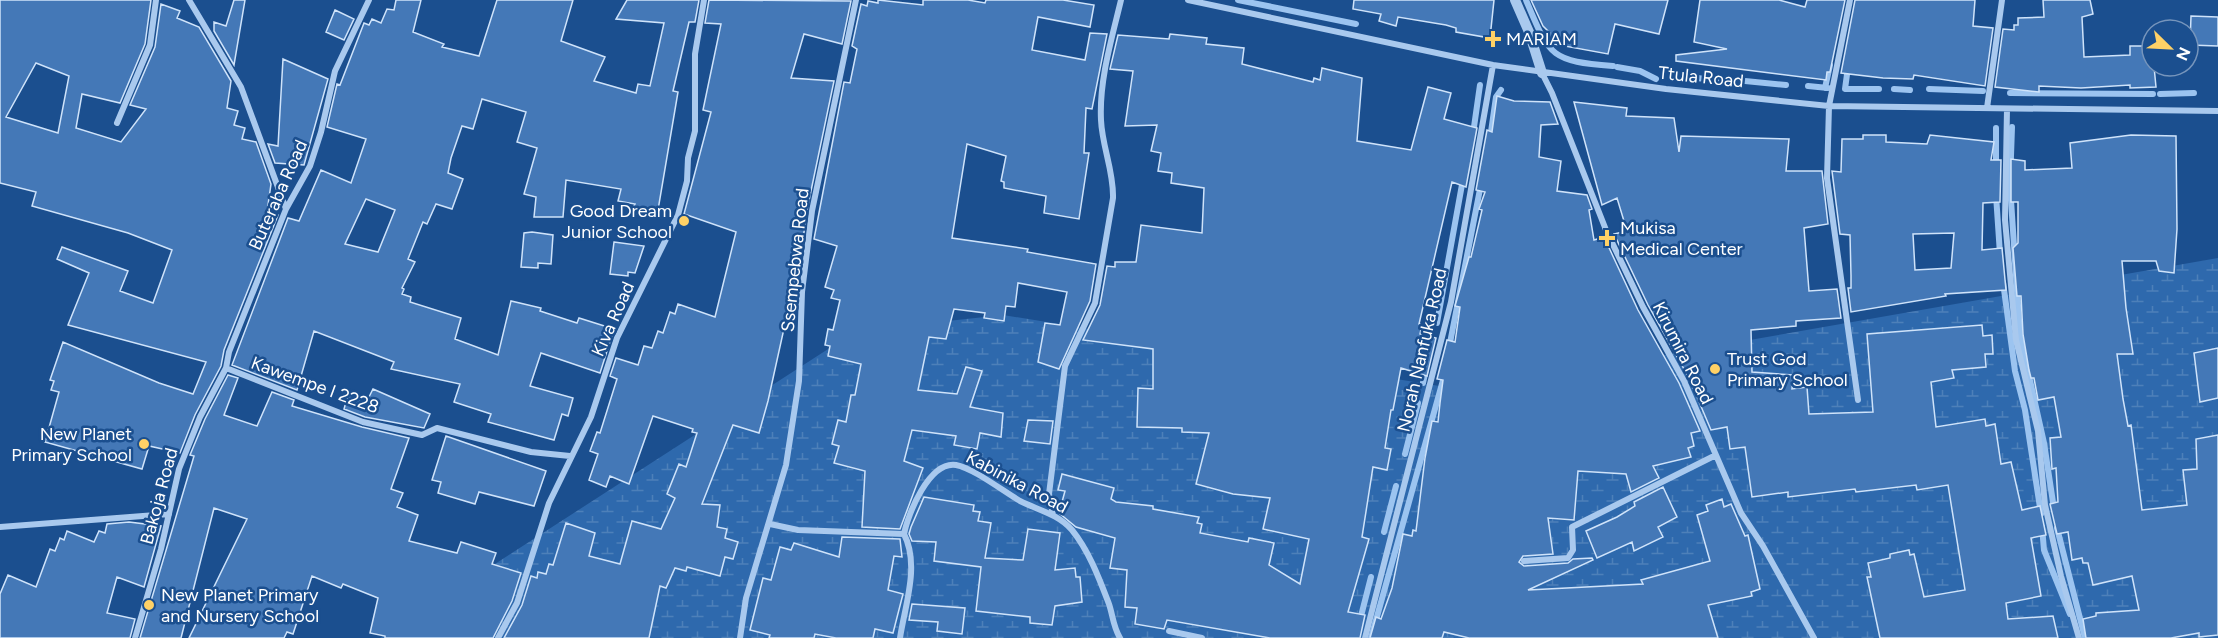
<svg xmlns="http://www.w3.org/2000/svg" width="2218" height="638" viewBox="0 0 2218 638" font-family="Figtree,sans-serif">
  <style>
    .wetland { fill: url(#wetland-marsh) }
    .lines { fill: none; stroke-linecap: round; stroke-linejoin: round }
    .stream { stroke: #9cc4f0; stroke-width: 6 }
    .building { fill: #4478b7; stroke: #cfe3fa; stroke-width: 1.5; fill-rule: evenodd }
    .minor { stroke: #a9c9ee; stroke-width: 6 }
    .tertiary { stroke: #a9c9ee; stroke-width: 10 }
    .poi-dot { fill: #ffd166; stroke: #1b4f8f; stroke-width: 2 }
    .labels { text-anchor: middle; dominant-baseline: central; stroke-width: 5; stroke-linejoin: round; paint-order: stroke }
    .poi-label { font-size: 18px; fill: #fff; stroke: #1b4f8f; text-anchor: start }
    .street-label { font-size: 18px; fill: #fff; stroke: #1b4f8f }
  </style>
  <defs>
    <pattern id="wetland-marsh" width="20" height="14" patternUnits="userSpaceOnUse" patternTransform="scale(1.5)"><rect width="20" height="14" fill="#2e69ad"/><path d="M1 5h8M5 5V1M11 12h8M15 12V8" fill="none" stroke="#4d80b9"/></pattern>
  </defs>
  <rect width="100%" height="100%" fill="#1b4f8f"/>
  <!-- wetland -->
  <path class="wetland" d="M2218,258V638H380L856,331L1003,315L1464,390Z"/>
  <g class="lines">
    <!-- stream -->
    <path class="stream" d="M1238,0L1356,24
      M1526,0C1550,57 1550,61 1613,66
      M1617,67L1640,71L1656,79
      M1848,67L1845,89H1879
      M1684,77L1731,81
      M1745,81L1786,85
      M1808,86L1828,88
      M1825,88L1830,65
      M1894,89L1910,90
      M1929,89L1983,91
      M2010,93L2153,94
      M2160,94L2194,93
      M2012,127L2010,185L2020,336L2044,443L2054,509
      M1473,134L1480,85
      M1490,139L1496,97L1501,90
      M1996,167V128
      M1996,195L2000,254
      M2003,282L2015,371L2025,410L2041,514
      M1437,323L1463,179
      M1449,348L1481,184
      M1423,383L1426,369
      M1405,454L1418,403
      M2042,527L2044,550L2070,614
      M2057,528L2085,638
      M1384,532L1396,486
      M1360,620L1371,577
      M1371,638L1445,373"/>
  </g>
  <!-- building -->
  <path class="building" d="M0,0H151L145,44L120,103L82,94L76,128L121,142L146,109L130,105L155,47L161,4L180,11L177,18L199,27L231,81L227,108L238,111L234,125L245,128L242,139L256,142L271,184L267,212L278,215L224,350L221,366L195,415L180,453L149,446L142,469L45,442L59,392L51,390L54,381L50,380L63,342L159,383L193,394L206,362L68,325L89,273L57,259L62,247L128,271L120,291L153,303L172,250L128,233L32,206L36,192L0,183ZM36,63L69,76L58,133L6,117Z
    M234,0H245L234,65L214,31V22L226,26Z
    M396,0H421L413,32L444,44L442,47L479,56L497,0H573L561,41L605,57L594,81L636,93L638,84L650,86L664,23L616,19L627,0H699L695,22H689L673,91L678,92L657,216H640L631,211L635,204L618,201L621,189L566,180L563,217H534L536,197L524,194L537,148L517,142L526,112L482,99L473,129L462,126L451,158L448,173L463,179L452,209L436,204L427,224L423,222L408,259L415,262L402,288L404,289L402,294L411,297L410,302L461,318L455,339L498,355L511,301L541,308L540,311L577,323L579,318L614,329L600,373L541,353L530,386L573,398L568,416L562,414L554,440L488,422L491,414L454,402L460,384L391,369L394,362L314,331L297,390L232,365L288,218L299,221L321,170L351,183L366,139L327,127L337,84L340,85L364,23L369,25L372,19L381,23L387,9L394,10ZM366,199L395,210L378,252L345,244Z
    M709,0L851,1L842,44L804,34L791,78L834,81L807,210L802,247L768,401L759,433L733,425L702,504L720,505L717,527L727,529L725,538L738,542L733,559L725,557L720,576L687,567L686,571L675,568L666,588L660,586L649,638H504L522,605L531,576L537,578L538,572L546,574L549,564L553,565L566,523L595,533L589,556L620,564L632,521L661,529L675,498L667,494L679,464L686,467L697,433L692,432L693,429L653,416L629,484L610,476L606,487L589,480L598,454L590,451L597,432L600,433L617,379L610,376L616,358L638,365L644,346L652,348L658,331L663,333L670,312L675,314L678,304L715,317L736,232L684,214L711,112L703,110L721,24L705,23Z
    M878,0L923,5V0H968L985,3L986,0H1063L1094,5L1090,27L1038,17L1032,50L1085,60L1090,33L1107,34L1092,109L1086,108L1084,153H1089L1079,219L1044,213L1046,196L1004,188V182L1001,181L1006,156L967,144L952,238L1028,249L1027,252L1096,264L1090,301L1059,369L1038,362L1045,323L1060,325L1067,292L1018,283L1015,307L1006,306L1004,321L984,318L985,313L954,309L946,339L929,337L918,390L957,394L966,367L982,371L970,407L1003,413L1001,437L980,433L977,449L954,445L956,436L912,430L904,461L923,468L900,529L862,527L865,471L834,463L839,446L832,444L838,420L846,422L851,395H855L861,364L828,356L830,346L825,345L828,329L833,330L840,300L831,298L834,290L825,287L837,246L814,239L844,82L850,83L857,49L852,46L861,4L867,6L868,1L878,3Z
    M1354,0H1494L1490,38L1456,32V28L1446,25L1398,17L1396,26L1379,21L1381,14L1353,9Z
    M1531,0H1668L1659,34L1615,24L1608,54L1548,43L1550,33L1543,26Z
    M1700,0H1779L1805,7L1807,0H1845L1830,72H1827L1826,80L1676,61V55L1727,49L1694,42Z
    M1855,0H1975L1973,26L1993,28L1985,86L1914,75L1913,79L1883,78L1841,73Z
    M2043,0H2090L2093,14L2082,17L2084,57L2130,55V46H2152L2156,87L2130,88V85L2081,88L2039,86V92L1995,87L2003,29L2014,30V25H2018V18L2044,17Z
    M335,10L354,19L344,40L326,32Z
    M2191,16L2218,17V46L2190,45Z
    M1170,34L1207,38L1206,44L1244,48L1242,64L1313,82L1314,78L1320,80L1322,68L1362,78L1357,141L1411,150L1428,87L1451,93L1444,119L1477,128L1466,187L1452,182L1419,324L1422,325L1420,334L1436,338L1427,376L1401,368L1393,410H1391L1385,448L1391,449L1387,470L1373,467L1362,537L1369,539L1348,612L1365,615L1360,638H1270L1167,620L1164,629L1135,624L1137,608L1125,607L1127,570L1110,568L1115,538L1076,527L1059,513L1065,491L1058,490L1062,474L1114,488L1111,499L1116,502L1153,506V509L1199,517L1197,523L1202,524L1200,533L1248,542L1249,538L1274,543L1269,565L1300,584L1309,539L1263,529L1270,498L1233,494L1196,484L1209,433L1182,432V428L1137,427L1138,388L1153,389V349L1083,340L1100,305L1107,266L1115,267V262H1136L1141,225L1202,233L1204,188L1171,183L1172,173L1158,171L1161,153L1151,151L1157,125L1125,126L1133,71L1110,69L1118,35L1169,39Z
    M283,59L328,79L304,165L275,163L268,144L278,146Z
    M1497,96L1514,101L1550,102L1558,124L1541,125L1539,157L1561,161L1557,191L1587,195L1592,209L1589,210L1594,240L1604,237L1638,310L1679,383L1700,431L1691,433L1694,446L1688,448L1691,457L1653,466L1659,478L1631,492L1626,474L1578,471L1574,520L1548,518L1553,554L1523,556L1519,562L1524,566L1568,563L1573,559L1592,558L1593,560L1528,590L1643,584L1641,580L1710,561L1697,515L1708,511L1706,505L1722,499L1724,507L1731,504L1745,536L1748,535L1760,589L1751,592L1752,596L1708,605L1718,638H1469L1444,632L1442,638H1370L1376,617L1381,619L1392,588L1403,534L1412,536L1413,530L1416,531L1425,458L1432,421L1438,422L1440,403L1443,380L1437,379L1447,340L1455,342L1460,307L1455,306L1469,257H1471L1482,210L1479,209L1485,192L1476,190L1487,130L1492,132Z
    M1574,102L1627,108L1626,116L1674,118L1679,152L1681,136L1789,139L1786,171H1822L1828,224L1804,228L1809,291L1837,289L1841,318L1796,321V326L1751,330L1752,372L1793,375L1792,389L1807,387L1809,414L1873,412L1867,334L1982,325L1983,336L1992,335L1993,354H1985L1986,367L1952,370L1954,378L1931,382L1936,427L1985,419L1986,426L1995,424L2001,464L2011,462L2022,510L2040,506L2046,535L2031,538L2041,596L2006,603L2008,619L2053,616L2058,638H1880L1867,577H1871L1868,563L1890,558V554L1909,550L1910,555L1914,554L1924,597L1965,590L1948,485L1917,490L1916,485L1856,492L1855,489L1788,497V492L1752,497L1745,447L1730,449L1727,427L1711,430L1689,378L1648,305L1614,234L1627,231L1617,198L1602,205Z
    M1863,135H1886V142L1927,144L1930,135L1994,142L1991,160H2001L2000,202L1983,203L1982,250L2002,248L2006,290L1945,294L1946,296L1851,312L1848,288H1851V275L1850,235L1840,234L1832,171L1841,172L1842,139H1863ZM1954,233L1951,268L1915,270L1913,234Z
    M2131,135L2176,136L2177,229L2174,273L2159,271L2156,261H2122L2126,308L2133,354H2117L2123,399L2128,426L2131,425L2142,510L2187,505L2183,470L2197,469L2196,439L2218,435V635L2199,637V633L2171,638H2086L2083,619L2096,616V613L2139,610L2132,576L2093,585L2088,563H2083L2082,558L2072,560L2068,532L2057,534L2050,504L2058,502L2056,468L2052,469L2050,438L2061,437L2054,397L2038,400L2034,378H2031L2029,370L2023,334L2021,296H2017L2013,248L2018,243V202H2011V159L2025,161V170L2072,168L2070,143Z
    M532,232L553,235L551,264L538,263V268L521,267L524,233Z
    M614,242L644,246L635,273L628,272V276L610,274Z
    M2218,348V398L2200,402L2194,353Z
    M228,375L238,378L224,415L257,426L272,392L294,400L292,406L362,427L409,438L391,489L403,493L397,507L418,515L409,541L457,553L461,542L496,553L492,564L521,573L512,601L493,638H385V636L370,633L378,598L343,584L341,588L312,576L293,634L287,632L284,638H189L247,519L214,508L181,638H140L194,456L190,455L205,419Z
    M373,389L430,414L424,428L365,417L344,409L348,395L358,399L360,395L369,397Z
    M1028,420L1053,421L1050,444L1024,441Z
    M446,436L546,471L534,506L479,492L475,504L438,493L441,482L432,480Z
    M1663,487L1677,517L1658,527L1663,537L1634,551L1632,542L1597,558L1586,531L1617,517L1635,506L1634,502Z
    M924,497L974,505L973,511L980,512L978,521L991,523L985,558L1023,560L1028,529L1060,533L1055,570L1075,568L1076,577H1080L1082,602L1055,606L1052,625L1030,623V617L976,611L981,567L934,561L936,542L912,541L909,534L911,527Z
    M129,522L161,526L144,587L117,577L107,613L135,619L130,638H0V594L8,575L36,587L50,549L55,551L60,538L64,540L67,531L94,542L99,531L105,533L107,524Z
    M842,537L900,539L902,557L894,556L888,590L903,594L893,633L875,629L873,638H836L815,634L814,638H769L770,635L750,630L763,578L771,580L780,547L791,550L794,543L839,557Z
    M912,604L965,608L962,634L937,631L938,622L909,620Z"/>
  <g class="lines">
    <!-- minor -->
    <path class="minor" d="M189,0L241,87L286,209
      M1188,0L1493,65L1666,89L1829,106L2218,111
      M1850,0L1829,106L1827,178L1858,400
      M1542,73L1552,93L1606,230L1643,307L1684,381L1741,513L1763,546L1814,638
      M1987,108L2002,0
      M2007,109L2005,220L2016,340L2038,431L2045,505L2061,576L2079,638
      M117,123L150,45L156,0
      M226,368L363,422L422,435L437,428L531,452L570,456
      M1053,515L1049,494L1065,366L1095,303L1113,198C1114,172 1102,146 1101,120C1099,80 1112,38 1121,0
      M770,524L798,530L904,534
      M0,527L169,514
      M904,534C908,514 929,461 956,465C973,468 1003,491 1020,501C1038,510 1058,514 1072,530C1089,551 1099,578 1109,604C1113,616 1113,626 1120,638
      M1524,561L1568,558L1573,550L1572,527L1714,456
      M1169,631L1202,638
      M135,638L161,549L179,469L200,417L226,368L229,352L286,209L310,166L321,132L335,71L369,0
      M498,638L517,603L549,503L591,417L617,338L678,215L687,181L688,158L695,131V54L704,0
      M740,638L746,598L786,465L799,381L802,292L812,211L856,0
      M900,638C905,605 920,565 904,534
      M1365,638L1451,302L1493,65"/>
    <!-- tertiary -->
    <path class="tertiary" d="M1515,0L1529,32L1542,73"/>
  </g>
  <!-- markers -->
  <g class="poi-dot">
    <path d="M1490 30h6v6h6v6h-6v6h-6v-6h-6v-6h6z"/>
    <circle cx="684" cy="221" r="6"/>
    <path d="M1604 229h6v6h6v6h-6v6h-6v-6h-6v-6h6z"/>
    <circle cx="1715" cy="369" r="6"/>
    <circle cx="144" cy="444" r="6"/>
    <circle cx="149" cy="605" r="6"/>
  </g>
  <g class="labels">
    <!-- poi labels -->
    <g class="poi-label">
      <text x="1506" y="39">MARIAM</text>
      <text x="672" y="211" text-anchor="end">Good Dream<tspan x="672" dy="21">Junior School</tspan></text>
      <text x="1620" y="228">Mukisa<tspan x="1620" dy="21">Medical Center</tspan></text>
      <text x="1727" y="359">Trust God<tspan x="1727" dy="21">Primary School</tspan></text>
      <text x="132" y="434" text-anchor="end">New Planet<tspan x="132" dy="21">Primary School</tspan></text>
      <text x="161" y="595">New Planet Primary<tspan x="161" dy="21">and Nursery School</tspan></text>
    </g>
    <!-- street labels -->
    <g class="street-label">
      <text transform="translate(1701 77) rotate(6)">Ttula Road</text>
      <text transform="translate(278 195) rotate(-66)">Buteraba Road</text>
      <text transform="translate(795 260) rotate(-84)">Ssempebwa Road</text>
      <text transform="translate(613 319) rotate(-66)">Kiva Road</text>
      <text transform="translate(1422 350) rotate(-77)">Norah Nanfuka Road</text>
      <text transform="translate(1683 353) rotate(63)">Kirumira Road</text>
      <text transform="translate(315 385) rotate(20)">Kawempe I 2228</text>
      <text transform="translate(1017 482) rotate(28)">Kabinika Road</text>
      <text transform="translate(159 496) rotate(-75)">Bakoja Road</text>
    </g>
  </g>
  <!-- north arrow -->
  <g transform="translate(2170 48) rotate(114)"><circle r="28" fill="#1b4f8f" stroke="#7695bc" stroke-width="1.5"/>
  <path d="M0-4.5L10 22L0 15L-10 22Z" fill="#ffd166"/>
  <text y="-9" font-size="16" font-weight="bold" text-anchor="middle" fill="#ffffff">N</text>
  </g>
</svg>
